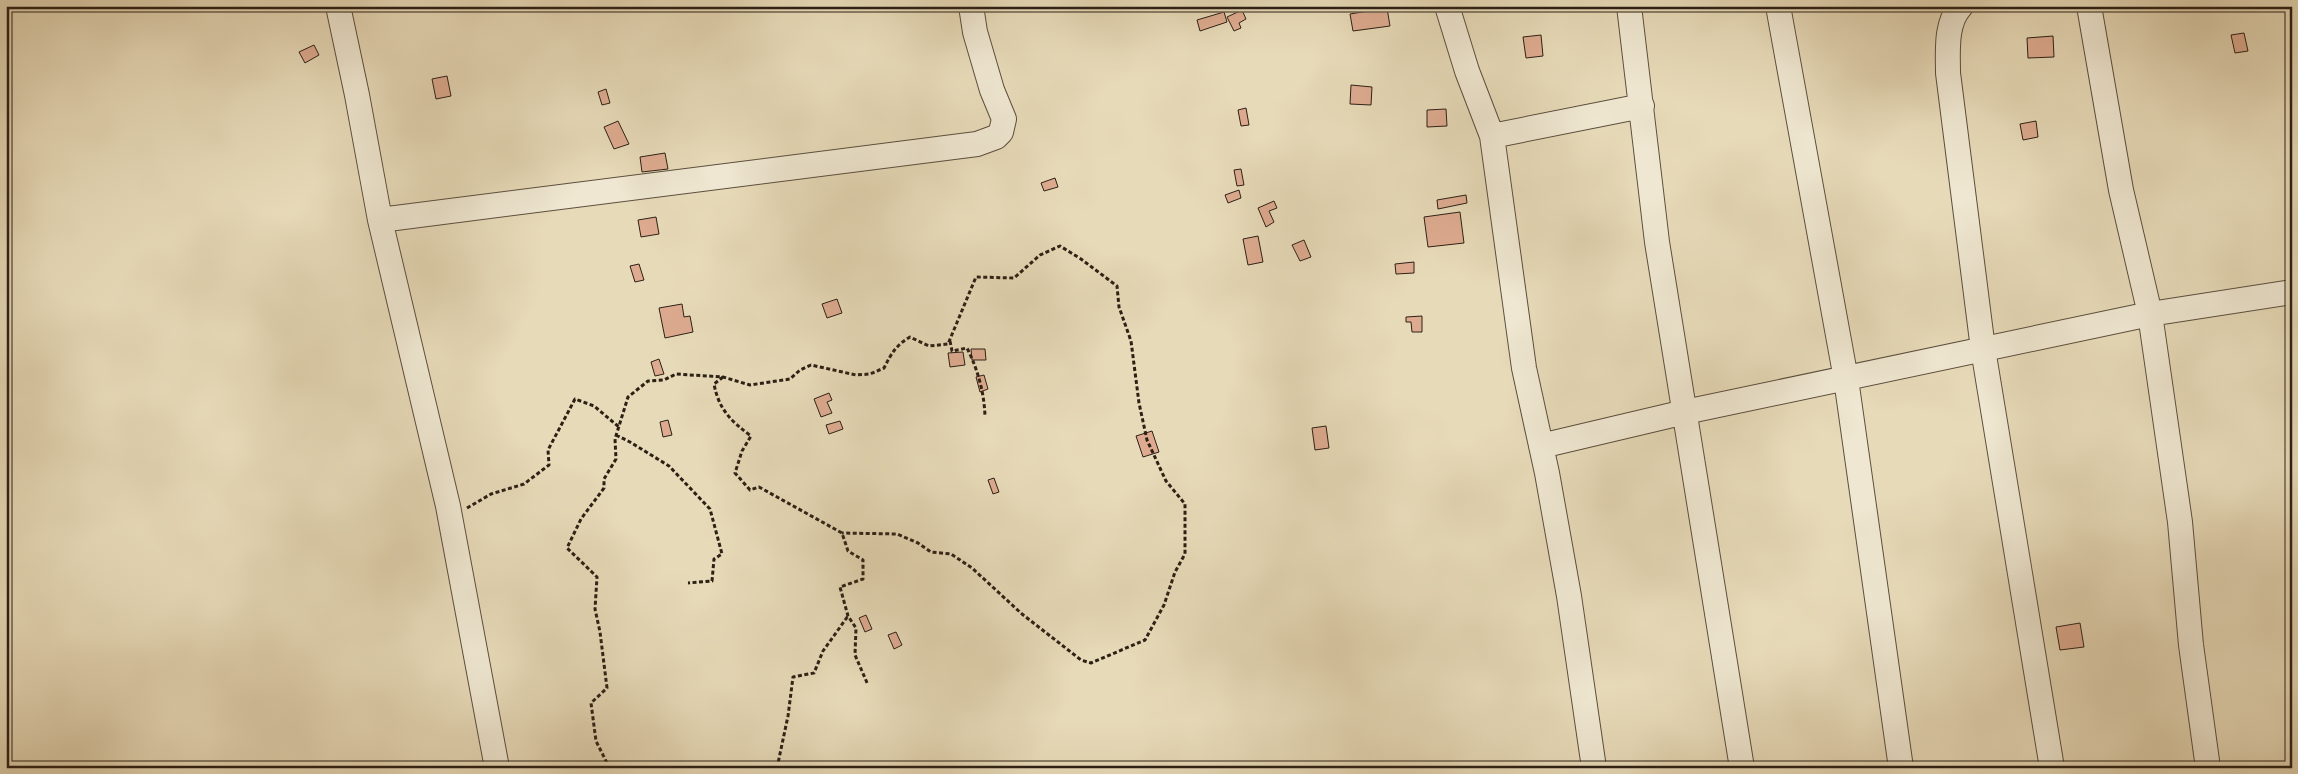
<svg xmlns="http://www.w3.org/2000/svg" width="2298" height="774" viewBox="0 0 2298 774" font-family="'IM FELL English',serif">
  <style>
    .building { fill: #deab90; stroke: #2c2015 }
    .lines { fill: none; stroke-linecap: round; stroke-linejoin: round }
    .minor-casing { stroke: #5b4e3e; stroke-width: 26 }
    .path { stroke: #2c2015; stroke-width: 3; stroke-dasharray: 4 2.5; stroke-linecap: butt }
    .minor { stroke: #efe7d1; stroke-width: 24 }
  </style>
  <rect width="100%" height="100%" fill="#e7dab8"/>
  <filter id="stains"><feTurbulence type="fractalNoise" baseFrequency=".004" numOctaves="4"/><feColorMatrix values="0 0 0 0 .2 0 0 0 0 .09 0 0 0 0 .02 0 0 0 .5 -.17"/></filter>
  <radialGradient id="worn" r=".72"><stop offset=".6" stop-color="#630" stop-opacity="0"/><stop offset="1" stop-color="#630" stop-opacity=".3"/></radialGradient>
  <!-- building -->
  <path class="building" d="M1387,8L1390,26L1353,31L1350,14Z
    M1242,10L1246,19L1239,23L1241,28L1234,31L1227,17Z
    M1224,12L1227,22L1200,31L1197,20Z
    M2244,33L2248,51L2235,53L2231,35Z
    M1541,35L1543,56L1526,58L1523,37Z
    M2053,36L2054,57L2028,58L2027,38Z
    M314,45L319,55L305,63L299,52Z
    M447,76L451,96L436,99L432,79Z
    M1351,85L1372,87L1371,105L1350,104Z
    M606,89L610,103L602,105L598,92Z
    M1246,108L1249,125L1241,126L1238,110Z
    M1446,109L1447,126L1427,127V110Z
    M618,121L629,144L614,149L604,127Z
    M2036,121L2038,137L2023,140L2020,124Z
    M665,153L668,169L642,172L640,157Z
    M1241,169L1244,185L1237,186L1234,170Z
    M1055,178L1058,187L1044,191L1041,183Z
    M1239,190L1241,198L1228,203L1225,195Z
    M1466,195L1467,203L1438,209L1437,200Z
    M1274,201L1277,208L1269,211L1274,222L1266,227L1258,208Z
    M1460,212L1464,243L1428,247L1424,217Z
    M656,217L659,234L641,237L638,220Z
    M1258,236L1263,262L1248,265L1243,239Z
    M1304,240L1311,257L1300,261L1292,245Z
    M1414,262V273L1396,274L1395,264Z
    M639,264L644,280L635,282L630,266Z
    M837,299L842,313L827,318L822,304Z
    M682,304L684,317L690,316L693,332L665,338L659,308Z
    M1422,316V332H1412L1411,322H1406V317Z
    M971,349H985L986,360H972Z
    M963,352L965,365L950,367L948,353Z
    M659,359L664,374L655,376L651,362Z
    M984,375L988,389L980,392L976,377Z
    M829,393L832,400L827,402L832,413L821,417L814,399Z
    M668,420L672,435L663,437L660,422Z
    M840,421L843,429L829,434L826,425Z
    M1326,426L1329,448L1315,450L1312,428Z
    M1152,431L1159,452L1143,457L1136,436Z
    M994,478L999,492L993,494L988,480Z
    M866,615L872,629L865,632L859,618Z
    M2080,623L2084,647L2060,650L2056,627Z
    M896,632L902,645L894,649L888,635Z"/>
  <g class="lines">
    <defs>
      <path id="minor" d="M338,6L357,95L380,220L448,506L497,768
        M1447,6L1467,71L1492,136
        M1629,6L1657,242L1742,768
        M1778,6L1846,379L1901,768
        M1961,6C1945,23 1948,52 1948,73L1983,349L2052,768
        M2089,6L2121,190L2150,314L2180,522L2191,645L2208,768
        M380,220L977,144L996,137L1001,132L1004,119L992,90L975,32L971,6
        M1541,446L1685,412L2150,314L2292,292
        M1594,768L1569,596L1547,473L1524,368L1492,136L1642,106"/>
    </defs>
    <!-- minor casing -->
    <use href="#minor" class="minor-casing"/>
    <!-- path -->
    <path class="path" d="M950,341L952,351L967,348C978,370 984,392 985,416
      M723,377L714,384C719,410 731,421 751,436L742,451L735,473L750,490L759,487L842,533L848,551L863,560V579L840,587L848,616L856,628L855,655L868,685
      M616,435L630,442L669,466L710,509L722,554L714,559L712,581L688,583
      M467,508L491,494L524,484L549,465L548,450L575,399L594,406L619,427
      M603,768L607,763L596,741L591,703L607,688L600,632L595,609L597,577L567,548L581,519L604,488V479L616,459L615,439L628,397L648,381L664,380L676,374L723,377L750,385L790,379L800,370L811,365L856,375L870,374L884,368C891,354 896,345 910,337L929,346L948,344L976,277L1014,278L1040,255L1060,246L1081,259L1117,286L1119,307L1131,341L1139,403L1147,440L1166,481L1185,504V554L1175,572L1164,605L1145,640L1091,663L1081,660L1022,614L972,568L951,554L931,552L918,543L897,534L842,533
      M777,768L788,716L793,677L814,673L823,651L848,616"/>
    <!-- minor -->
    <use href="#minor" class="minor"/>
  </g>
  <!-- margin -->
  <rect width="2298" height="774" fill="none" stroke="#e7dab8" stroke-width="25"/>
  <rect x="8" y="8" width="2283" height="759" fill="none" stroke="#2c2015" stroke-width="2.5"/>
  <rect x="12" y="12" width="2273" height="749" fill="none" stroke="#2c2015"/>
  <rect width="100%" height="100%" filter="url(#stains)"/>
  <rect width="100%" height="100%" fill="url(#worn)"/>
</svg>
